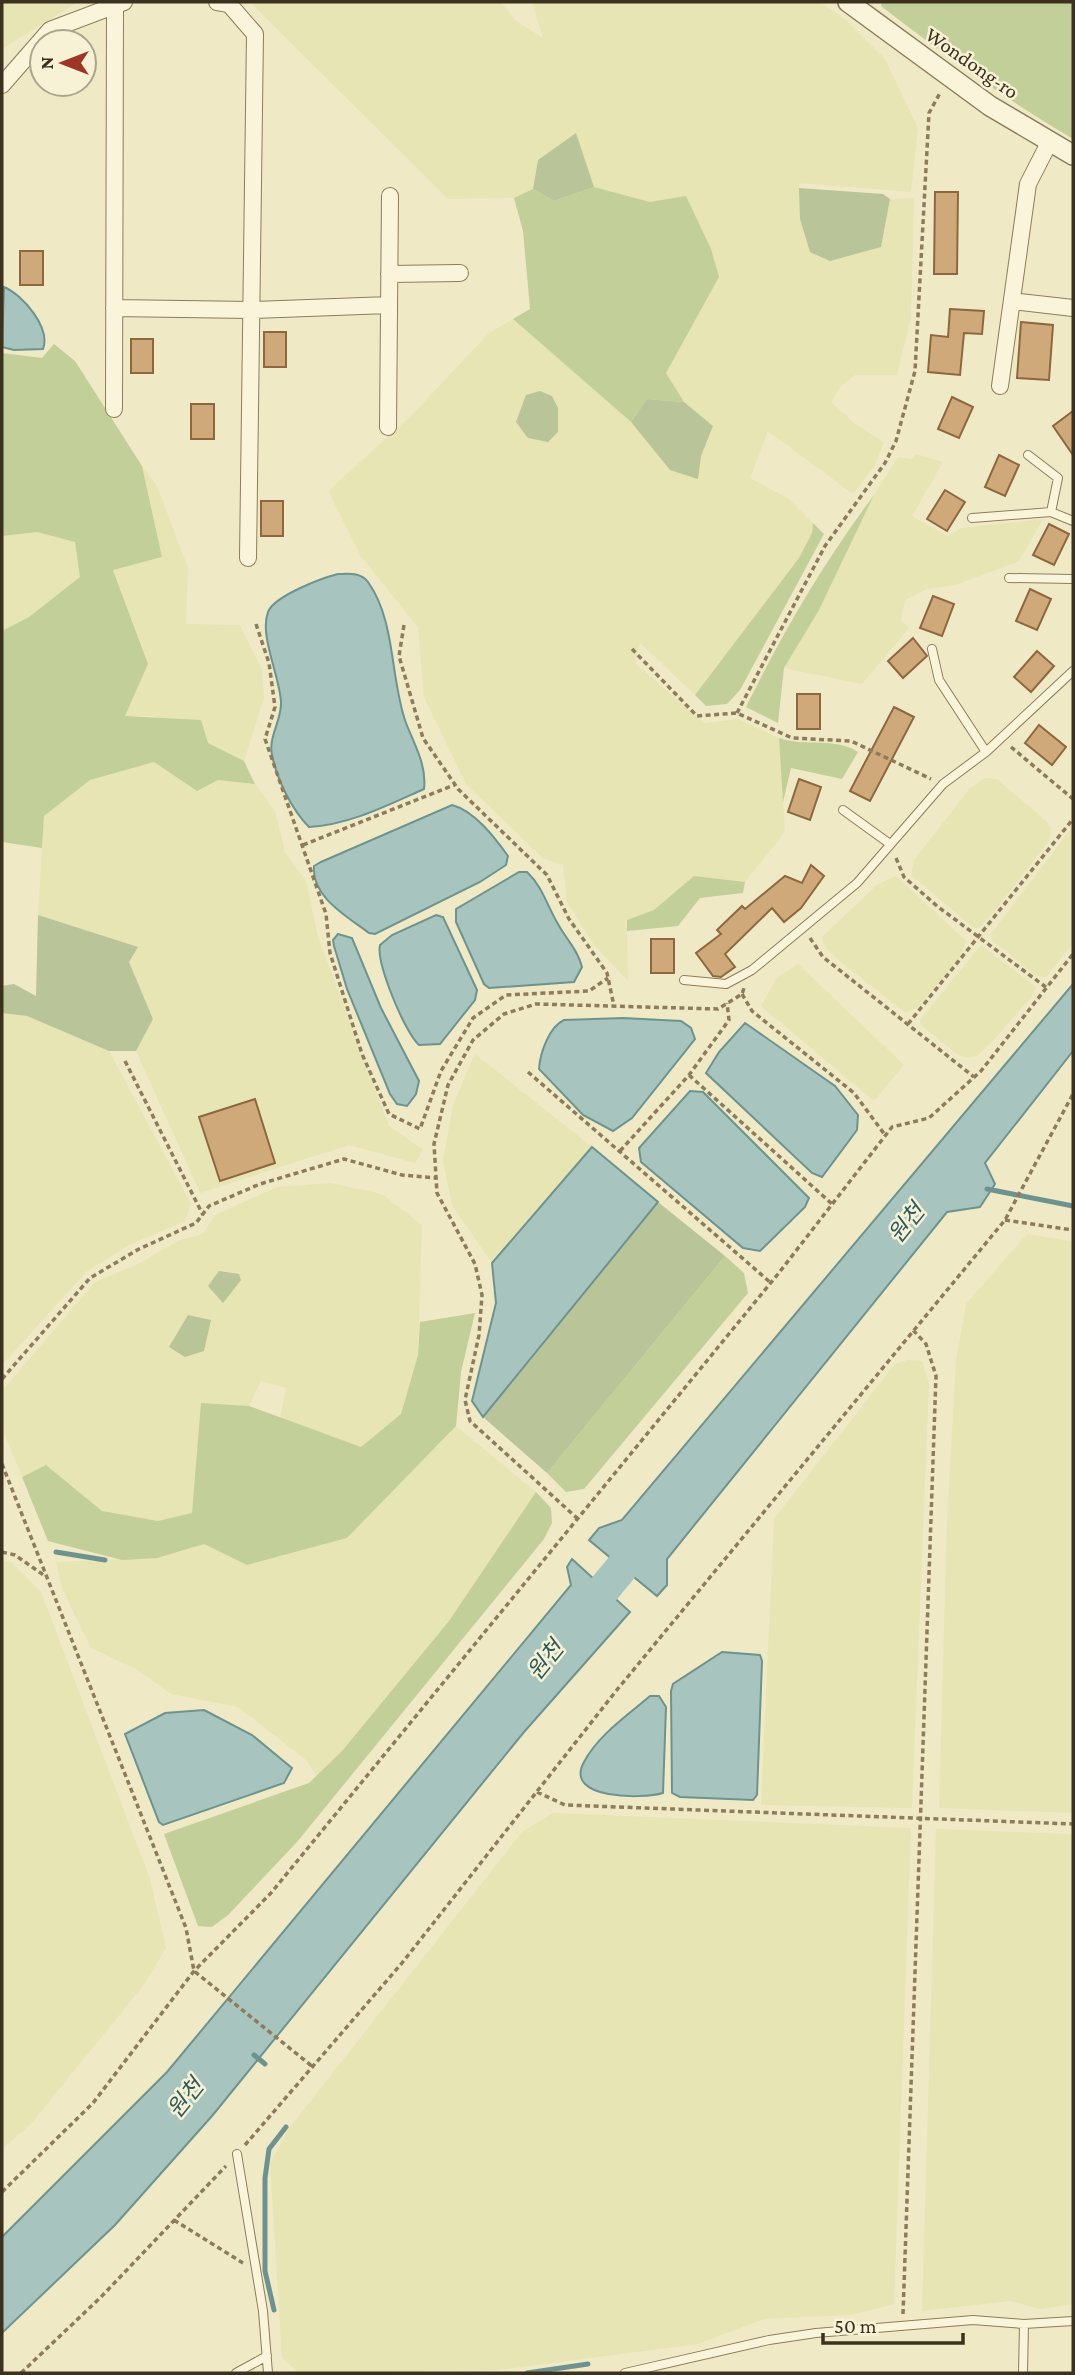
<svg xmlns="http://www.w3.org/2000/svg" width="1075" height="2375" viewBox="0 0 1075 2375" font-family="'Crimson Pro','Noto Sans KR',serif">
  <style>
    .farmland { fill: #e6e5b3 }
    .green { fill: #c2cf99 }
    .cemetery { fill: #b9c498 }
    .water { fill: #a8c4bf; stroke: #6e938e; stroke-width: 2 }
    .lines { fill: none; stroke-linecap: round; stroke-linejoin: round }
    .stream { stroke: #6e938e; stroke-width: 5 }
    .river { stroke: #a8c4bf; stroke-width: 33 }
    .building { fill: #d0a97b; stroke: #8d683f; stroke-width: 2 }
    .service-casing { stroke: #8d7c5b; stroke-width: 10 }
    .minor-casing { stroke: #8d7c5b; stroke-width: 18 }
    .tertiary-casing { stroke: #8d7c5b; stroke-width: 22 }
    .path { stroke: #8d7c5b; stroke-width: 3.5; stroke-dasharray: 5 3.5; stroke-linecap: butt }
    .service { stroke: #faf5da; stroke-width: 8 }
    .minor { stroke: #faf5da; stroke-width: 16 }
    .tertiary { stroke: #faf5da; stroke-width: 19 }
    .labels { text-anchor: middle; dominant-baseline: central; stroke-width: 5; stroke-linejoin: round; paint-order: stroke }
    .street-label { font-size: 21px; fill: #3c311f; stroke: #f7f2d6 }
    .water-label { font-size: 23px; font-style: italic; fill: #2e5a5d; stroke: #f7f2d6 }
  </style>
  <rect width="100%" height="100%" fill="#f0e9c6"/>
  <!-- farmland -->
  <path class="farmland" d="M2,2H78L2,49Z
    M250,2H501L515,20L543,38L532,2H820L846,20L885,59L918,128L911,192L799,183V188L881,247L890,199L914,198L911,317L897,375H855L840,387L831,402L854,423L884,442L874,467L853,494L768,431L750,478L789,499L813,523L812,533L799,558L695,695L640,643L635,663L704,723L738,719L779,738L785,832L745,882L694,876L654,910L627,920L628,981L594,945L567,902L563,865L543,858L466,784L424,697L418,627L360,555L328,491L412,415L488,334L513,319L631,422L670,470L701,456L713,426L684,402L666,373L719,277L679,199L650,202L594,187L576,134L538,160L533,189L514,198L448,199Z
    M916,454L943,462L912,516L948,536L962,528L1043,519L1019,561L955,585L927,589L905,600L901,619L909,628L862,684L784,668L819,610L874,495L898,457L912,459Z
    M142,466L157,486L188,568L186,624L240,625L262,669L264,698L244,761L154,716H125L148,664L113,569L162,557Z
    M37,532L75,542L81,577L29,617L2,631V536Z
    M154,762L197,791L218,780L255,784L275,811L285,852L306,881L318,937L389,1126L423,1150L415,1163L349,1145L200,1193L136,1051L153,1019L129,962L137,947L38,915L44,816L90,780Z
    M985,778L997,779L1046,821L1051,829L1049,841L993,913L979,928H974L911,875L914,860L970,788Z
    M1073,826V943L1046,977L1036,976L992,940L991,934Z
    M896,876L966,941L961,956L918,1007L906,1013L837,959L824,946L822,937L877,885Z
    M981,945L1036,987L1032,996L993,1041L977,1056L967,1058L958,1055L921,1025L920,1020Z
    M798,964L904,1065L874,1101L761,1006L777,977Z
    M2,1013L27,1016L109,1051L191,1204L185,1221L129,1245L86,1272L2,1365Z
    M475,1054L592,1147L492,1263L452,1205L443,1160L453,1105Z
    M331,1183L382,1194L422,1225L418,1355L401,1414L361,1447L280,1419L286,1388L261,1381L249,1406L201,1403L193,1513L158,1521L102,1511L46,1465L22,1477L2,1428V1391L95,1282L136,1265L180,1240L203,1234L215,1215L277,1187Z
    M1027,1234L1073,1242V1813L939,1808L947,1521L956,1361L966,1304Z
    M908,1360L922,1361L929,1383L912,1808L761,1805L774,1519L895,1364Z
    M456,1426L536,1492L449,1621L342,1751L317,1776L306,1760L238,1707L171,1694L136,1669L91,1648L62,1588L56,1562L156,1558L204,1544L247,1565L347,1538Z
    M2,1561L11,1562L41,1592L150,1879L166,1948L143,1986L30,2125L2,2149Z
    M553,1813L911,1828L894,2304L850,2315L765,2319L698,2344L498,2370L299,2373L282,2358L270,2163L290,2127L523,1831Z
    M936,1829L1073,1834V2304L1041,2309L1010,2301L922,2311Z"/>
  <!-- green -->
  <path class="green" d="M882,2H1073V139C1005,99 943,54 881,6Z
    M594,187L650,202L686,196L711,249L719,277L666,373L684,402L647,399L631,422L513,319L530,309L523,231L514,198L533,189L554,201Z
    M54,344L75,361L142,466L162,557L113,570L148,664L125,716L201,720L208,743L244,761L255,784L218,780L197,791L154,762L90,780L44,816L42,848L2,842V631L29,617L80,577L75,542L37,532L2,536V353L42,358Z
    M874,495L819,610L784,668L778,723L746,707C783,632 824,562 874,495Z
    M813,523L824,534L740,690L727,704L706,706L695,695L799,558L812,533Z
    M779,738C804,747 836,737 858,752L842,779L791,768L783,802Z
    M694,876L745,882L743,893L700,898L678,926L627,931V920L654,910Z
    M725,1256L744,1273L748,1293L584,1489L566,1492L547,1473Z
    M475,1313L461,1372L456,1426L347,1538L247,1565L204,1544L157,1558L122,1560L48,1541L22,1477L46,1465L102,1511L158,1521L192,1513L201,1403L249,1406L361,1447L401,1414L418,1355L420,1322Z
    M536,1492L551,1508L552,1523L544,1539L297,1842L228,1915L212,1927L198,1926L164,1834L309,1783L342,1751L449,1621Z"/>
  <!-- cemetery -->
  <path class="cemetery" d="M576,133L594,187L554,201L533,189L538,160Z
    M799,188L883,194L890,199L881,247L830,261L810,252L800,219Z
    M540,391L552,396L558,408V432L548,442L528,438L516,422L526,395Z
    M647,399L684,402L713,426L701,456L698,479L670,470L631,422Z
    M38,915L138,947L129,962L153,1019L136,1051H109L27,1016L2,1013V986L14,984L36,996Z
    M658,1202L725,1256L547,1473L483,1417Z
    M219,1271L239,1274L241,1280L223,1303L208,1286Z
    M188,1315L211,1320L204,1351L185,1357L169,1347Z"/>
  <!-- water -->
  <path class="water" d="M4,287C23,295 51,328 43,349L14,350L2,347Z
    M338,574C349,574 361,572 368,582C396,621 390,679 406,723C414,744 427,765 424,789C388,805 349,825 309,827C292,810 277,780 272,755C268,737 282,720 281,702C280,677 259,635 268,612C274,596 322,578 338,574Z
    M452,805C475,811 495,838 508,856L506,865L480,882L375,934L369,933C348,917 311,897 314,866L321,862Z
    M519,872H527C543,887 547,906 558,924C566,939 578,950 582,967L574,982L489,988L484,984L456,922V909Z
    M436,915L443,917L477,990L475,1000L440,1044L419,1045C405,1033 376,963 380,945L392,935Z
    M338,934L352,938L381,1008L419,1081L416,1094L407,1106L397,1104L390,1094L347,989L334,946L333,940Z
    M1073,984V1051L985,1163L995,1184L980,1207L947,1212L667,1559V1585L657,1596L589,1540L599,1528L622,1520Z
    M623,1018L681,1021L691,1028L695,1039L632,1118L613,1131L583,1115L539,1069C540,1053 549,1027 564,1020Z
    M745,1023L835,1086L858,1115L857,1130L822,1177L812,1173L706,1073L719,1052Z
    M690,1091L703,1092L809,1198L805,1207L760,1251L743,1248L641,1162L639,1148Z
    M592,1147L658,1202L483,1417L472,1401L496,1303L492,1263Z
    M572,1559L630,1612L524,1732L212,2116L115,2225L2,2333V2237L167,2072L571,1585L567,1567Z
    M722,1652L760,1655L762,1661L757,1795L753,1800L680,1797L672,1793L671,1691L673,1684Z
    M650,1696H659L666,1707L663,1793C644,1799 563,1800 584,1762C598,1735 628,1715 650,1696Z
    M204,1710L252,1735L292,1768L284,1783L163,1825L159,1822L125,1734L165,1713Z"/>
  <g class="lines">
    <!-- stream -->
    <path class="stream" d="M987,1189L1073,1206
      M56,1552L105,1560
      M254,2055L265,2064
      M274,2310L265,2271V2178L269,2149L286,2127
      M527,2373L588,2364"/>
    <!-- river -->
    <path class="river" d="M576,1623L651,1532"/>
  </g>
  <!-- building -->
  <path class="building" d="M935,192H958L957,274H934Z
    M20,251H43V285H20Z
    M950,309L984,311L982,334L964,333L960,375L928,372L931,335L948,337Z
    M1021,322L1053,325L1049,380L1017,378Z
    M264,332H286V367H264Z
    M131,339H153V373H131Z
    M952,397L973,407L959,438L938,429Z
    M191,404H214V439H191Z
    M1073,411V455L1053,426Z
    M999,455L1019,465L1005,496L985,487Z
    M945,490L965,502L947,531L927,519Z
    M261,501H283V536H261Z
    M1049,524L1069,534L1054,565L1033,555Z
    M1030,589L1051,599L1037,630L1016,621Z
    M933,596L954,604L942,636L920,628Z
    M913,638L927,656L903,678L888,661Z
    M1037,651L1054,666L1031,692L1014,677Z
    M797,694H820V729H797Z
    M894,707L914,717L870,801L850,791Z
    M1039,725L1066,747L1052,765L1025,743Z
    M799,779L821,787L810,820L788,812Z
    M811,865L824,876L801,908L784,922L772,908L725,954L735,967L721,977L713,976L696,953L721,934L717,930L742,906L745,909L785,876L802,883Z
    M651,939H674V973H651Z
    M255,1099L275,1163L220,1181L199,1117Z"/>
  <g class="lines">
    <defs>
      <path id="service" d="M1028,455L1058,478L1051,512
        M972,518L1051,512L1073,521
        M1009,578L1073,579
        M932,649L939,680L986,752
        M843,810L890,844
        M684,980L726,984L752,970L857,883L943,784L986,752L1073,671
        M237,2154L263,2311L268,2373
        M236,2373L267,2356
        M625,2373L769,2340L816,2333L973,2320L1024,2324L1073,2321
        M1023,2373L1024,2324"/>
      <path id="minor" d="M217,2L229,4L255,34L248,558
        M2,85L50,30L124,2
        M389,274L460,273
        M1012,301L1073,308
        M114,308L251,310L389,305
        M1000,386L1028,184L1050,141
        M114,409L115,3
        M388,427L390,196"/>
      <path id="tertiary" d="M848,2L990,106L1073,155"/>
    </defs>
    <!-- service casing -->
    <use href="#service" class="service-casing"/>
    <!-- minor casing -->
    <use href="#minor" class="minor-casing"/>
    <!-- tertiary casing -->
    <use href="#tertiary" class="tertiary-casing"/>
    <!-- path -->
    <path class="path" d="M256,624L269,663L275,707L265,739L326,914L330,953L362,1054L389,1114L420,1129L441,1071L473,1018L506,995L589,991L608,978
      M404,625L399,656L423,738L458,789L547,875L569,919L607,973L614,1006
      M632,649L697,716L737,713L792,738L851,741L931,779
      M737,713L825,546L885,463L896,441L915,371L929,113L940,93
      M1011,747L1073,799
      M303,845L454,785
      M896,858L904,877L937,906L1047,988
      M810,938L823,957L974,1077
      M742,994L752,1011L854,1093L885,1135
      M908,1024L1073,819
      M125,1061L203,1215
      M528,1072L771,1283
      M689,1075L832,1204
      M620,1151L689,1075L729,1020L727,1003
      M1005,1220L1073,1230
      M2,1379L90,1278L139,1249L196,1223L209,1206L260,1184L344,1159L402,1175L436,1178
      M2,1464L186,1928L194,1971L313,2067
      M578,1519L470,1421L465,1400L479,1335L482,1295L475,1264L437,1193L434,1144L448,1085L473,1040L504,1014L536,1004L718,1009L742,994L744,988
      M2,1552L15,1555L45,1576
      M537,1792L565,1805L1073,1824
      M245,2145L402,1963L616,1691L1005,1220L1073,1094
      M2,2192L93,2103L194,1971L271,1893L778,1274L892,1127L929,1118L981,1071L1073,954
      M174,2220L243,2263
      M903,2314L936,1376L926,1344L913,1330
      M21,2373L101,2297L226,2166"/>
    <!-- service -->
    <use href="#service" class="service"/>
    <!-- minor -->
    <use href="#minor" class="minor"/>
    <!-- tertiary -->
    <use href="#tertiary" class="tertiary"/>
  </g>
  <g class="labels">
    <!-- street labels -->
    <g class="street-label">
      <text transform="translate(972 63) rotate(35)">Wondong-ro</text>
    </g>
    <!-- water labels -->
    <g class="water-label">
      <text transform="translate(906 1223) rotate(-51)">원천</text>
      <text transform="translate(545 1660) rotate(-51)">원천</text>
      <text transform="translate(185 2098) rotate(-51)">원천</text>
    </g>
  </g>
  <!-- border -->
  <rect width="1075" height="2375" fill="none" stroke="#3c311f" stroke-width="7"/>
  <!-- north arrow -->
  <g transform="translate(63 63) rotate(270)"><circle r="33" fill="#f7f2d6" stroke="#aca58d" stroke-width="2"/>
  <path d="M0-5L12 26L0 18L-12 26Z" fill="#9e3628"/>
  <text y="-10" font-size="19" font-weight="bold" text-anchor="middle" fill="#3c311f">N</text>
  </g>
  <!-- scale -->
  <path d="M823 2333v10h140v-10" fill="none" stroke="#3c311f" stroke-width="3.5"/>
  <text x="834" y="2333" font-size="21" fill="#3c311f" stroke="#f7f2d6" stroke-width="5" paint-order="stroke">50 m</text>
</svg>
